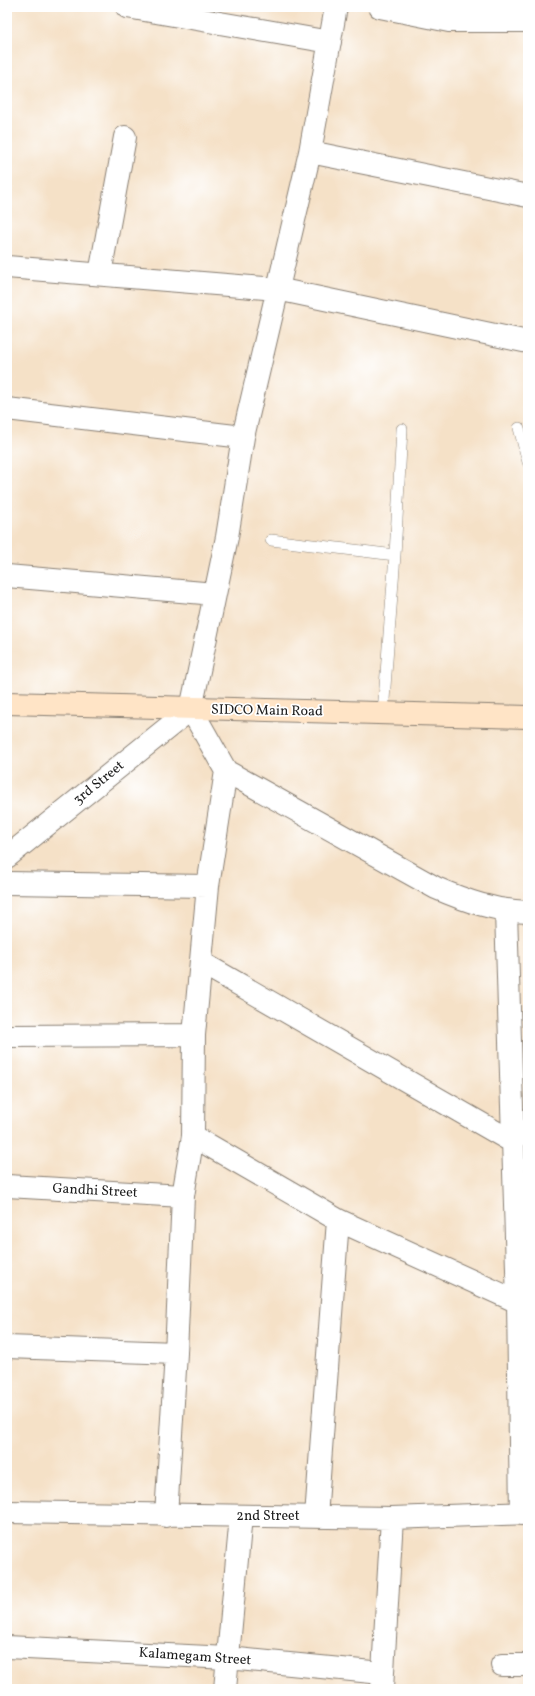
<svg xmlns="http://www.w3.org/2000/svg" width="535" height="1696" viewBox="0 0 535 1696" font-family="Vollkorn,serif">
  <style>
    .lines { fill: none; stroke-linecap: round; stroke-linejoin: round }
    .service-casing { stroke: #887e72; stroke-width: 12 }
    .minor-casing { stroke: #887e72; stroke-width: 24 }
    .tertiary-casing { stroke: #887e72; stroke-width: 24 }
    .secondary-casing { stroke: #887e72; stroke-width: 24 }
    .service { stroke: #fff; stroke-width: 11 }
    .minor { stroke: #fff; stroke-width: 22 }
    .tertiary { stroke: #fff; stroke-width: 22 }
    .secondary { stroke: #ffe4c6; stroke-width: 22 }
    .labels { text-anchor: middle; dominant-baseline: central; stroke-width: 3.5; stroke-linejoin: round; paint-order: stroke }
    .street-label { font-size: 14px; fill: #1c1c1c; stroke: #fff }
  </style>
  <rect width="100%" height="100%" fill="#fff"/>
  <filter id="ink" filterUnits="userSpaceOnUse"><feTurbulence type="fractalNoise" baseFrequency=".025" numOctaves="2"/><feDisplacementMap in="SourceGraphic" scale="8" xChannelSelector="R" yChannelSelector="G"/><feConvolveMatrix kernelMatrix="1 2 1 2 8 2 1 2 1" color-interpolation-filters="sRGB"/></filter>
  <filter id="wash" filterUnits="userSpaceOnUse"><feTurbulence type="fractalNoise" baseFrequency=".012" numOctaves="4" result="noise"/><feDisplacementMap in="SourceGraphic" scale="16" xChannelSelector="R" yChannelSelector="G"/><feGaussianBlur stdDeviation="0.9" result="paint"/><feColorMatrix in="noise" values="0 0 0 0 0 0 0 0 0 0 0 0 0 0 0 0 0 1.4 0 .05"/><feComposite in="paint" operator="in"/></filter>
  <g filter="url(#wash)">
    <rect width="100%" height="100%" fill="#f5e1c7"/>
  </g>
  <g filter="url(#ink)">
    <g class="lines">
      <defs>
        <path id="service" d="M519,428L528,462
          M271,540L395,555L383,713
          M395,555L402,429"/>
        <path id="minor" d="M127,7L330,42
          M336,7L310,152L243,437L227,537L191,709L226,771L436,888C466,901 495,911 528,912
          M380,7L449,21H528
          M310,152L528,196
          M7,267L277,289L528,342
          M100,274L125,137
          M7,409L243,437
          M7,576L215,594
          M7,883L208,886
          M506,911L518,1302L521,1514
          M202,963L513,1142
          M7,1036L194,1035
          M193,1136L338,1220L518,1302H528
          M7,1186L183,1196
          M7,1347L176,1353
          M7,1512L392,1518L528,1513
          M166,1516L176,1353L183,1196L193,1136L194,1035L208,886L226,771
          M316,1517L338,1220
          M7,1647L228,1658L382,1673
          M502,1665H528
          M225,1689L241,1516
          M382,1689L392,1518"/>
        <path id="tertiary" d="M7,857L191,709"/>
        <path id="secondary" d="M7,703L528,717"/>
      </defs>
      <!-- service casing -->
      <use href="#service" class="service-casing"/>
      <!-- minor casing -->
      <use href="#minor" class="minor-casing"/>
      <!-- tertiary casing -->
      <use href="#tertiary" class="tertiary-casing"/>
      <!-- secondary casing -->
      <use href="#secondary" class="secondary-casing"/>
      <!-- service -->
      <use href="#service" class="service"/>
      <!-- minor -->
      <use href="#minor" class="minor"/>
      <!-- tertiary -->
      <use href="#tertiary" class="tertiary"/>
      <!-- secondary -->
      <use href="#secondary" class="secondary"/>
    </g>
  </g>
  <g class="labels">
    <!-- street labels -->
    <g class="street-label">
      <text transform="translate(267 711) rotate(1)">SIDCO Main Road</text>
      <text transform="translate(99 783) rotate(-39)">3rd Street</text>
      <text transform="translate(95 1191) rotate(3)">Gandhi Street</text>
      <text x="268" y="1516">2nd Street</text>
      <text transform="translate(195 1657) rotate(4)">Kalamegam Street</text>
    </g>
  </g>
  <!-- margin -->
  <rect width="535" height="1696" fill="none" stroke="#fff" stroke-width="24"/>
</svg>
